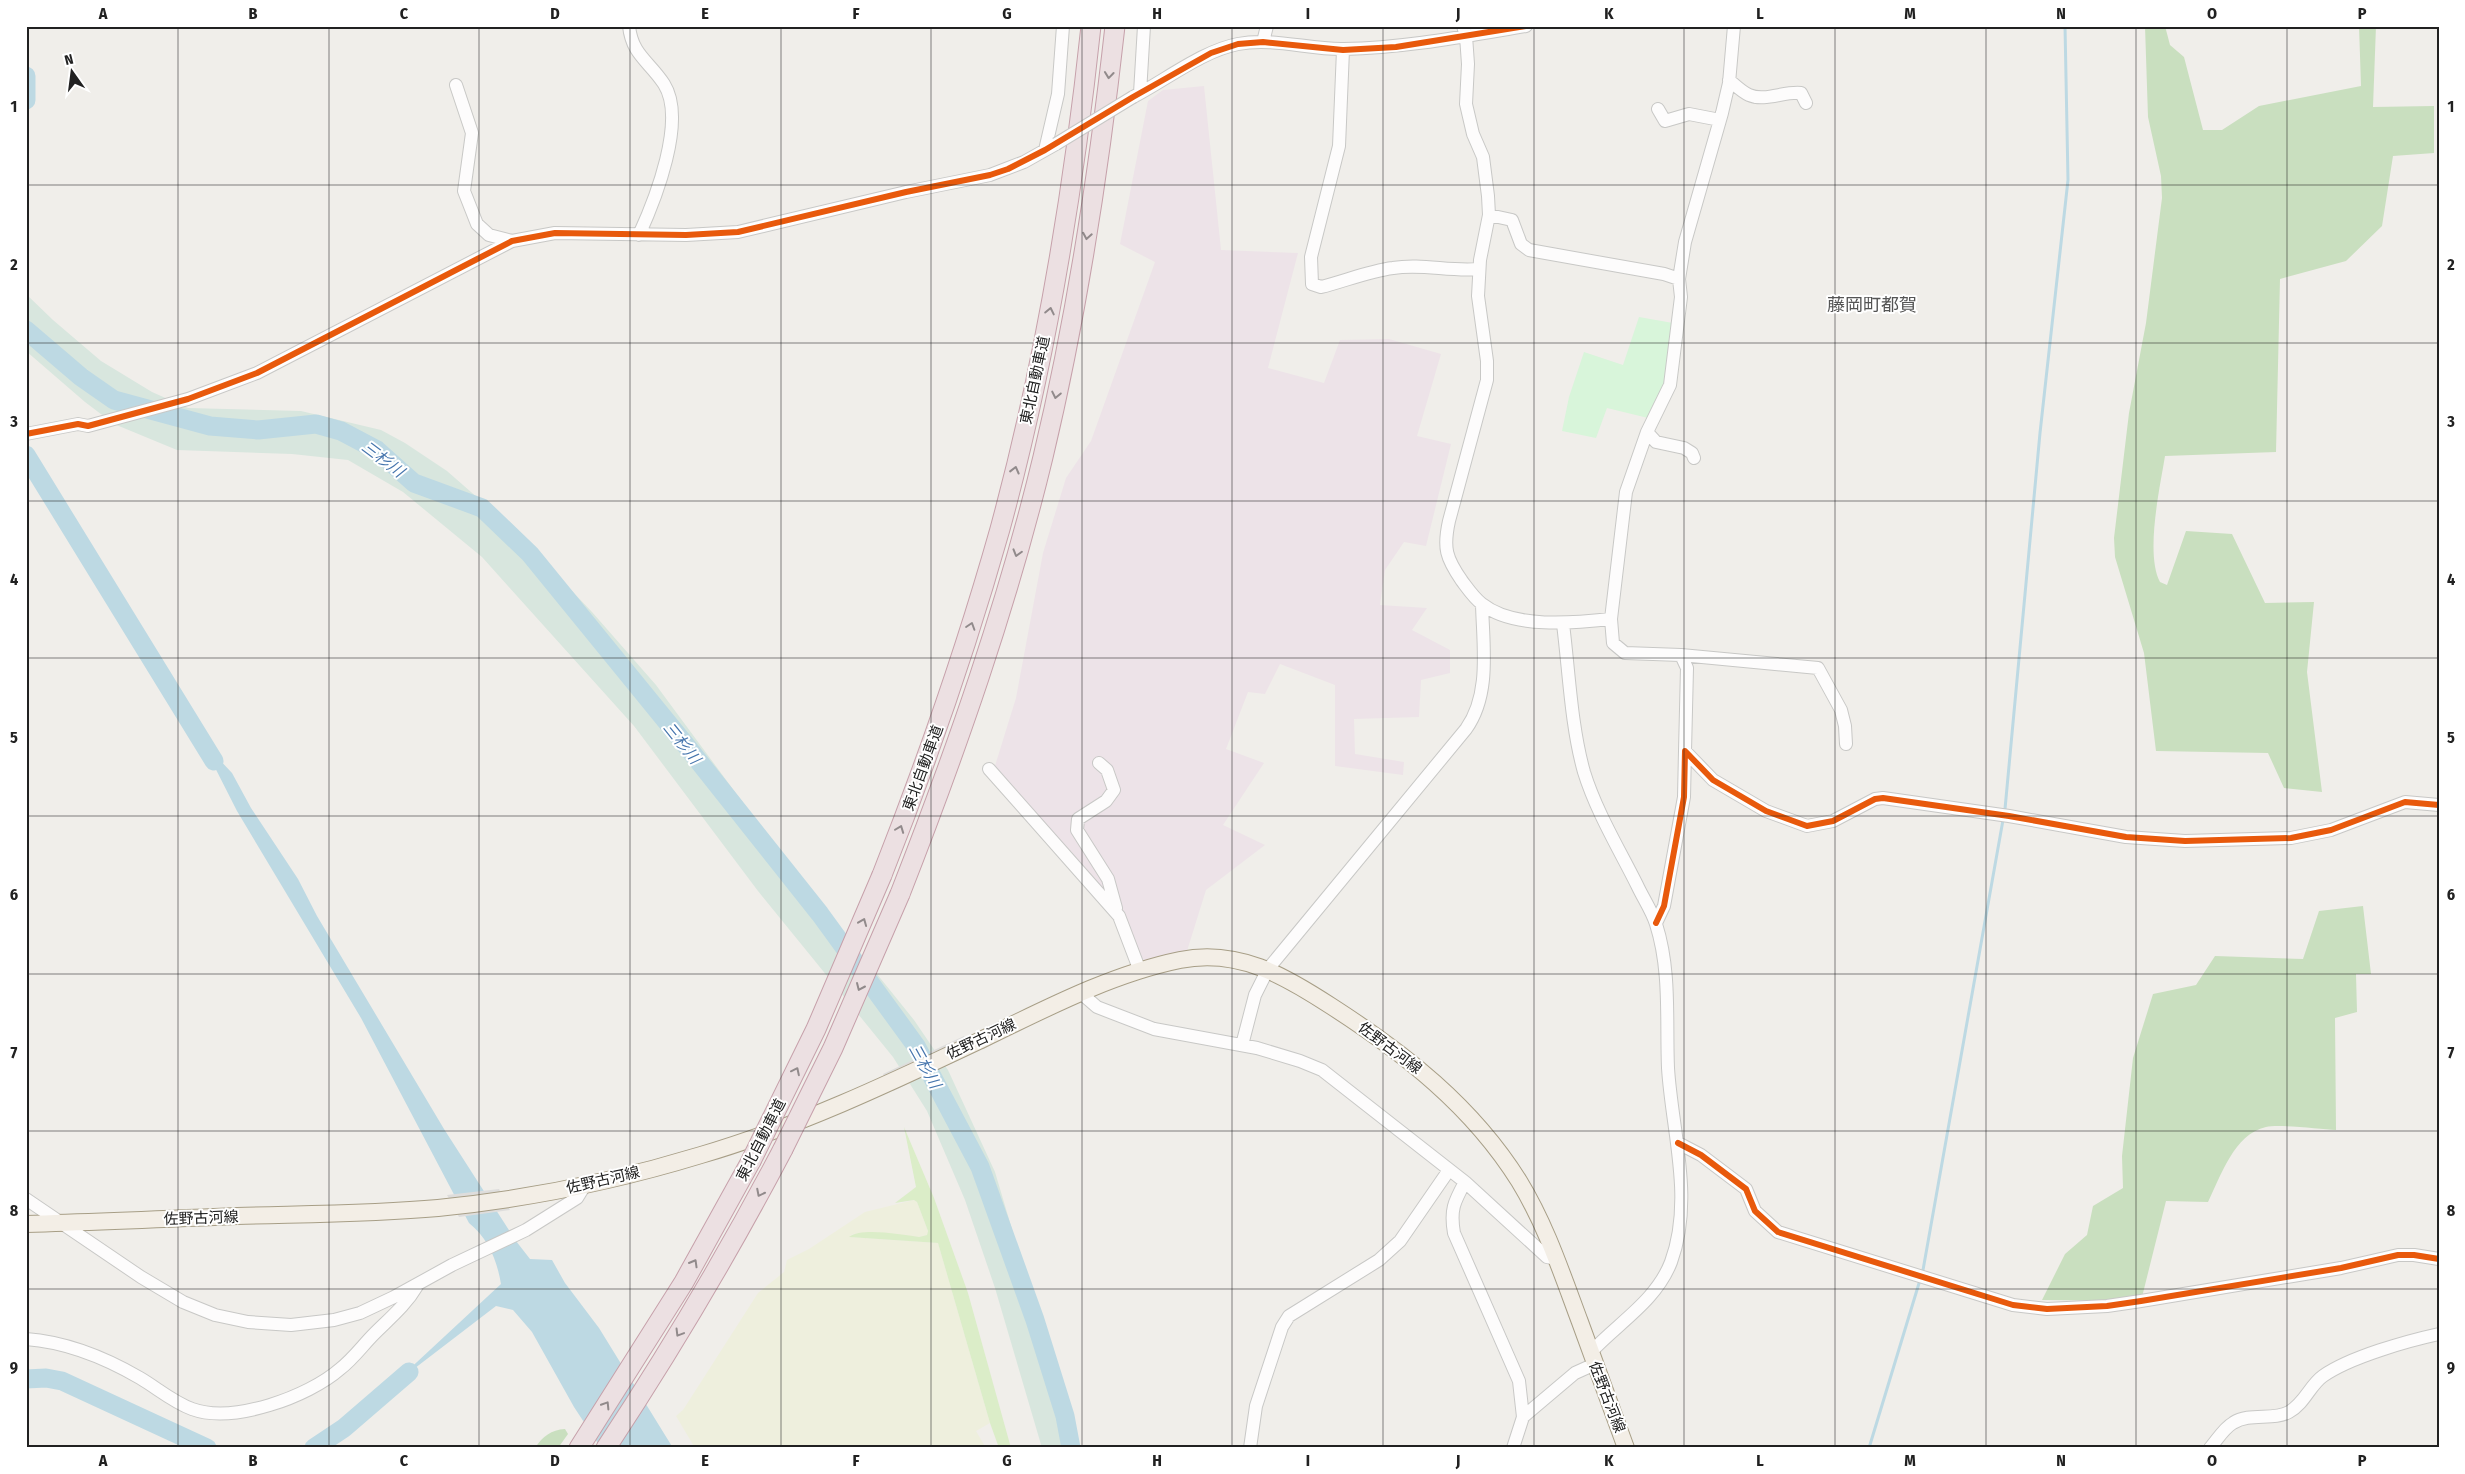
<svg xmlns="http://www.w3.org/2000/svg" width="2465" height="1474" viewBox="0 0 2465 1474" font-family="'Fira Sans Condensed','Noto Sans JP',sans-serif">
  <style>
    .industrial { fill: #ede3e8 }
    .farmland { fill: #eeefdd }
    .grass { fill: #dbedc8 }
    .forest { fill: #c9dfbf }
    .wetland { fill: #d8e6de }
    .park { fill: #d8f5da }
    .water { fill: #bdd9e3 }
    .pier { fill: #dedddc }
    .lines { fill: none; stroke-linecap: round; stroke-linejoin: round }
    .stream { stroke: #bdd9e3; stroke-width: 3 }
    .river { stroke: #bdd9e3; stroke-width: 19 }
    .minor-casing { stroke: #c8c8c6; stroke-width: 14 }
    .major-casing { stroke: #a79e86; stroke-width: 18 }
    .highway-casing { stroke: #c6a0aa; stroke-width: 21 }
    .minor { stroke: #fdfcfc; stroke-width: 12 }
    .major { stroke: #f3eee6; stroke-width: 16 }
    .highway { stroke: #ece0e2; stroke-width: 19 }
    .minor-bridge-casing { stroke: #c8c8c6; stroke-width: 14; stroke-linecap: butt }
    .highway-bridge-casing { stroke: #c6a0aa; stroke-width: 21; stroke-linecap: butt }
    .minor-bridge { stroke: #fdfcfc; stroke-width: 12 }
    .highway-bridge { stroke: #ece0e2; stroke-width: 19 }
    .cycleway-casing { stroke: #fff; stroke-width: 9 }
    .cycleway { stroke: #e8590c; stroke-width: 6 }
    .oneway { stroke: #918a8b }
    .grid { fill: none; stroke: #212121; stroke-width: 1; stroke-opacity: 0.55 }
    .labels { text-anchor: middle; dominant-baseline: central; stroke-width: 4; stroke-linejoin: round; paint-order: stroke }
    .street-label { font-size: 15px; fill: #212121; stroke: #fff }
    .water-label { font-size: 16px; font-style: italic; fill: #4675ad; stroke: #fff }
    .quarter-label { font-size: 18px; fill: #545454; stroke: #fff }
    .neatline { fill: none; stroke: #212121; stroke-width: 2 }
    .grid-label { font-size: 16px; text-anchor: middle; font-weight: bold; fill: #212121 }
  </style>
  <rect width="100%" height="100%" fill="#f0eeea"/>
  <!-- industrial -->
  <path class="industrial" d="M1204,86L1221,250L1298,253L1268,368L1324,383L1340,340L1389,339L1441,354L1417,436L1451,444L1426,546L1404,542L1385,570L1380,605L1427,608L1412,630L1450,650V673L1421,680L1419,717L1354,719L1355,754L1404,762L1403,775L1335,766V685L1280,664L1265,694L1248,692L1226,749L1264,763L1223,825L1265,845L1206,890L1187,951L1149,961L1141,959L1122,912L994,769L1016,698L1043,553L1066,478L1091,441L1155,262L1120,244L1148,101L1163,90Z"/>
  <!-- farmland -->
  <path class="farmland" d="M914,1200L917,1202L928,1231L927,1235L919,1237L865,1233L853,1234L850,1237L938,1243L990,1423L976,1431L986,1448H695L676,1416L683,1410L758,1293L784,1272L787,1260L809,1249L865,1212Z"/>
  <!-- grass -->
  <path class="grass" d="M904,1127L934,1198L968,1293L1011,1448H999L990,1423L938,1243L849,1237C862,1227 902,1235 919,1237L927,1235L928,1231L917,1202L914,1200L895,1203L916,1187Z"/>
  <!-- forest -->
  <path class="forest" d="M2145,26H2165L2170,45L2184,57L2203,130H2222L2259,106L2361,86L2359,26H2376L2373,107L2434,106V153L2393,156L2382,226L2346,261L2280,279L2276,452L2165,456C2160,487 2145,554 2160,582L2167,585L2186,531L2232,534L2265,603L2314,602L2307,672L2322,792L2284,788L2268,753L2156,751L2144,653L2115,557L2114,538L2129,413L2146,323L2162,198L2161,176L2148,117Z
    M2363,906L2371,974H2356L2357,1012L2335,1018L2336,1130C2321,1129 2278,1124 2266,1127C2234,1134 2221,1176 2208,1202L2166,1201L2141,1301L2042,1300L2065,1254L2087,1235L2093,1206L2123,1188L2122,1156L2133,1058L2153,994L2196,985L2215,956L2303,959L2319,911Z
    M565,1429L568,1434L558,1448H535C543,1436 551,1430 565,1429Z"/>
  <!-- wetland -->
  <path class="wetland" d="M26,294L53,320L101,361L152,392L188,408L301,411L381,430L405,443L447,471L511,527L592,612L656,685L786,861L914,1020L948,1070L995,1172L1077,1448H1042L995,1288L965,1200L927,1111L893,1057L758,891L634,726L482,557L403,492L348,460L292,454L177,450L114,424L85,402L26,351Z"/>
  <!-- park -->
  <path class="park" d="M1639,317L1673,323L1667,381L1648,418L1607,408L1596,438L1562,431L1569,397L1584,352L1623,365Z"/>
  <!-- water -->
  <path class="water" d="M201,740L232,773L251,808L298,879L317,916L444,1129L516,1241L530,1259L552,1260L565,1283L599,1328L673,1448H601L574,1407L532,1332L513,1310L496,1306L389,1388L501,1284C497,1260 488,1238 469,1223L361,1018L237,811Z"/>
  <!-- pier -->
  <path class="pier" d="M964,1036L974,1053L893,1091L883,1074Z
    M499,1189L510,1210L459,1217L447,1195Z"/>
  <g class="lines">
    <!-- stream -->
    <path class="stream" d="M2005,809L2040,433L2068,180L2065,26
      M1923,1270L2003,820
      M1869,1448L1920,1280"/>
    <!-- river -->
    <path class="river" d="M26,76V100
      M26,330L81,377L114,400L210,426L258,430L316,424L341,431L377,450L414,483L482,508L530,554L689,749L820,914L916,1046L980,1167L1035,1320L1065,1416L1071,1448
      M26,455L214,761
      M26,1379L46,1378L62,1381L207,1448
      M314,1448L344,1428L409,1372"/>
    <defs>
      <path id="minor" d="M629,26C632,55 649,61 664,84C687,120 655,200 639,235
        M1463,26L1466,36L1468,64L1466,104L1473,134L1483,157L1488,196L1489,215L1480,260L1478,296L1487,361V380L1449,521C1443,548 1446,558 1462,581C1468,589 1474,598 1482,604C1513,629 1574,623 1611,619
        M1263,42L1267,26
        M1343,50L1339,146L1311,257L1312,284L1321,287C1345,281 1369,271 1393,268C1422,263 1450,272 1479,269
        M1729,80C1735,85 1742,92 1749,95C1765,102 1784,91 1801,93L1806,103
        M456,85L472,133L464,191L477,224L489,235L512,241
        M1140,93L1144,26
        M1133,97C1166,80 1202,51 1238,44C1273,37 1310,50 1344,49C1405,48 1466,36 1526,26
        M1658,109L1665,121L1689,114L1720,120
        M1045,150L1058,94L1063,26
        M1489,215L1512,220L1521,244L1529,250L1664,274L1679,279
        M1647,432L1656,442L1684,448L1692,453L1694,458
        M26,434L78,424L88,426L188,399L257,373L512,241L555,233L686,235L738,232L906,192L990,175L1024,162L1056,144
        M1563,624C1569,671 1571,726 1584,772C1596,811 1619,849 1637,885C1643,898 1652,911 1656,924C1671,971 1666,1020 1668,1068C1672,1132 1694,1199 1671,1262C1656,1301 1618,1323 1591,1352
        M1681,655L1818,668L1841,710L1845,726L1846,744
        M1685,751L1687,668L1681,655L1625,653L1613,643L1611,619L1626,492L1647,432L1670,385L1681,297L1679,279L1685,242L1722,113L1729,83L1734,26
        M1099,763L1107,770L1114,790L1106,801L1078,819L1077,830L1108,879L1116,908
        M989,769L1119,916L1140,971
        M1656,923L1664,906L1684,797L1685,751L1713,780L1766,811L1807,826L1833,821L1875,799L1883,798L2009,816L2126,837L2185,841L2291,838L2331,830L2405,802L2439,805
        M1082,994L1097,1007L1154,1029L1257,1048L1300,1061L1322,1070L1465,1182L1547,1257L1557,1259
        M1242,1045L1255,995L1268,969L1466,729C1491,694 1483,646 1482,604
        M1678,1143L1701,1155L1746,1189L1755,1211L1778,1232L2013,1305L2047,1309L2107,1306L2141,1301L2341,1268L2398,1255H2414L2439,1259
        M1465,1182C1454,1202 1450,1210 1454,1233L1519,1381L1523,1417L1513,1448
        M26,1199L141,1277L183,1302L215,1315L248,1322L291,1325L334,1320L360,1313L394,1297L452,1265L526,1230L577,1198L585,1185
        M26,1339C67,1342 104,1357 140,1378C157,1388 173,1402 192,1409C233,1424 308,1397 340,1369C353,1359 363,1345 374,1334C390,1318 406,1305 417,1286
        M1523,1417L1575,1373L1595,1364
        M1250,1448L1256,1406L1282,1327L1289,1316L1379,1260L1400,1241L1449,1170
        M2210,1448C2217,1440 2224,1428 2233,1423C2250,1412 2273,1421 2289,1412C2305,1403 2310,1385 2323,1376C2350,1357 2407,1341 2439,1334"/>
      <path id="major" d="M26,1224C97,1222 167,1219 237,1216C304,1214 372,1214 438,1208C527,1199 616,1181 701,1155C800,1126 892,1082 985,1038C1047,1008 1112,974 1180,960C1238,948 1285,976 1331,1006C1404,1053 1472,1106 1519,1181C1546,1225 1562,1274 1580,1322C1595,1364 1611,1406 1626,1448"/>
      <path id="highway" d="M882,875C927,761 967,646 1000,529C1045,364 1073,196 1091,26
        M900,894C956,751 1007,606 1043,457C1077,315 1099,171 1115,26
        M579,1448L684,1282L751,1161
        M606,1448C670,1351 729,1252 783,1149"/>
    </defs>
    <!-- minor casing -->
    <use href="#minor" class="minor-casing"/>
    <!-- major casing -->
    <use href="#major" class="major-casing"/>
    <!-- highway casing -->
    <use href="#highway" class="highway-casing"/>
    <!-- minor -->
    <use href="#minor" class="minor"/>
    <!-- major -->
    <use href="#major" class="major"/>
    <!-- highway -->
    <use href="#highway" class="highway"/>
    <defs>
      <path id="minor-bridge" d="M1056,144L1133,97"/>
      <path id="highway-bridge" d="M783,1149L833,1048L900,894
        M751,1161L816,1029L882,875"/>
    </defs>
    <!-- minor-bridge casing -->
    <use href="#minor-bridge" class="minor-bridge-casing"/>
    <!-- highway-bridge casing -->
    <use href="#highway-bridge" class="highway-bridge-casing"/>
    <!-- minor-bridge -->
    <use href="#minor-bridge" class="minor-bridge"/>
    <!-- highway-bridge -->
    <use href="#highway-bridge" class="highway-bridge"/>
    <defs>
      <path id="cycleway" d="M26,434L78,424L88,426L188,399L257,373L512,241L555,233L686,235L738,232L906,192L990,175L1008,169L1045,150L1133,97L1211,53L1238,44L1263,42L1343,50L1396,47L1526,26
        M1656,923L1664,906L1684,797L1685,751L1713,780L1766,811L1807,826L1833,821L1875,799L1883,798L2009,816L2126,837L2185,841L2291,838L2331,830L2405,802L2439,805
        M1678,1143L1701,1155L1746,1189L1755,1211L1778,1232L2013,1305L2047,1309L2107,1306L2141,1301L2341,1268L2398,1255H2414L2439,1259"/>
    </defs>
    <!-- cycleway casing -->
    <use href="#cycleway" class="cycleway-casing"/>
    <!-- cycleway -->
    <use href="#cycleway" class="cycleway"/>
  </g>
  <!-- one-way arrows -->
  <defs><path id="oneway-chevron" d="M-2-3.5L2.5 0L-2 3.5" fill="none" stroke-width="1.6" stroke-linecap="round" stroke-linejoin="round" transform="scale(1.25)"/></defs>
  <g class="oneway">
    <use href="#oneway-chevron" transform="translate(1109 75) rotate(96)"/>
    <use href="#oneway-chevron" transform="translate(1087 236) rotate(100)"/>
    <use href="#oneway-chevron" transform="translate(1050 311) rotate(-78)"/>
    <use href="#oneway-chevron" transform="translate(1056 395) rotate(102)"/>
    <use href="#oneway-chevron" transform="translate(1015 470) rotate(-76)"/>
    <use href="#oneway-chevron" transform="translate(1017 553) rotate(106)"/>
    <use href="#oneway-chevron" transform="translate(971 626) rotate(-72)"/>
    <use href="#oneway-chevron" transform="translate(900 829) rotate(-69)"/>
    <use href="#oneway-chevron" transform="translate(863 922) rotate(-68)"/>
    <use href="#oneway-chevron" transform="translate(860 987) rotate(114)"/>
    <use href="#oneway-chevron" transform="translate(796 1071) rotate(-64)"/>
    <use href="#oneway-chevron" transform="translate(760 1193) rotate(117)"/>
    <use href="#oneway-chevron" transform="translate(694 1263) rotate(-60)"/>
    <use href="#oneway-chevron" transform="translate(679 1333) rotate(121)"/>
    <use href="#oneway-chevron" transform="translate(606 1405) rotate(-58)"/>
  </g>
  <!-- grid -->
  <path class="grid" d="M178,26V1448M329,26V1448M479,26V1448M630,26V1448M781,26V1448M931,26V1448M1082,26V1448M1232,26V1448M1383,26V1448M1534,26V1448M1684,26V1448M1835,26V1448M1986,26V1448M2136,26V1448M2287,26V1448M26,185H2439M26,343H2439M26,501H2439M26,658H2439M26,816H2439M26,974H2439M26,1131H2439M26,1289H2439"/>
  <g class="labels">
    <!-- street labels -->
    <g class="street-label">
      <text transform="translate(1035 380) rotate(-78)">東北自動車道</text>
      <text transform="translate(923 768) rotate(-70)">東北自動車道</text>
      <text transform="translate(981 1039) rotate(-25)">佐野古河線</text>
      <text transform="translate(1390 1048) rotate(37)">佐野古河線</text>
      <text transform="translate(761 1140) rotate(-63)">東北自動車道</text>
      <text transform="translate(603 1180) rotate(-13)">佐野古河線</text>
      <text transform="translate(201 1218) rotate(-2)">佐野古河線</text>
      <text transform="translate(1607 1397) rotate(69)">佐野古河線</text>
    </g>
    <!-- water labels -->
    <g class="water-label">
      <text transform="translate(383 459) rotate(37)">三杉川</text>
      <text transform="translate(682 743) rotate(51)">三杉川</text>
      <text transform="translate(925 1066) rotate(61)">三杉川</text>
    </g>
    <!-- quarter labels -->
    <g class="quarter-label">
      <text x="1872" y="305">藤岡町都賀</text>
    </g>
  </g>
  <!-- border -->
  <rect width="2465" height="1474" fill="none" stroke="#ffffff" stroke-width="55"/>
  <!-- north arrow -->
  <g transform="translate(72 72) rotate(346)" stroke="#ffffff" stroke-width="4" paint-order="stroke">
  <path d="M0-4L9 19L0 12L-9 19Z" fill="#212121"/>
  <text y="-8" font-size="14" font-weight="bold" text-anchor="middle" fill="#212121">N</text>
  </g>
  <rect x="28" y="28" width="2410" height="1418" class="neatline"/>
  <g class="grid-label">
    <text x="103" y="19">A</text>
    <text x="253" y="19">B</text>
    <text x="404" y="19">C</text>
    <text x="555" y="19">D</text>
    <text x="705" y="19">E</text>
    <text x="856" y="19">F</text>
    <text x="1007" y="19">G</text>
    <text x="1157" y="19">H</text>
    <text x="1308" y="19">I</text>
    <text x="1458" y="19">J</text>
    <text x="1609" y="19">K</text>
    <text x="1760" y="19">L</text>
    <text x="1910" y="19">M</text>
    <text x="2061" y="19">N</text>
    <text x="2212" y="19">O</text>
    <text x="2362" y="19">P</text>
    <text x="14" y="112">1</text>
    <text x="2451" y="112">1</text>
    <text x="14" y="270">2</text>
    <text x="2451" y="270">2</text>
    <text x="14" y="427">3</text>
    <text x="2451" y="427">3</text>
    <text x="14" y="585">4</text>
    <text x="2451" y="585">4</text>
    <text x="14" y="743">5</text>
    <text x="2451" y="743">5</text>
    <text x="14" y="900">6</text>
    <text x="2451" y="900">6</text>
    <text x="14" y="1058">7</text>
    <text x="2451" y="1058">7</text>
    <text x="14" y="1216">8</text>
    <text x="2451" y="1216">8</text>
    <text x="14" y="1373">9</text>
    <text x="2451" y="1373">9</text>
    <text x="103" y="1466">A</text>
    <text x="253" y="1466">B</text>
    <text x="404" y="1466">C</text>
    <text x="555" y="1466">D</text>
    <text x="705" y="1466">E</text>
    <text x="856" y="1466">F</text>
    <text x="1007" y="1466">G</text>
    <text x="1157" y="1466">H</text>
    <text x="1308" y="1466">I</text>
    <text x="1458" y="1466">J</text>
    <text x="1609" y="1466">K</text>
    <text x="1760" y="1466">L</text>
    <text x="1910" y="1466">M</text>
    <text x="2061" y="1466">N</text>
    <text x="2212" y="1466">O</text>
    <text x="2362" y="1466">P</text>
  </g>
</svg>
